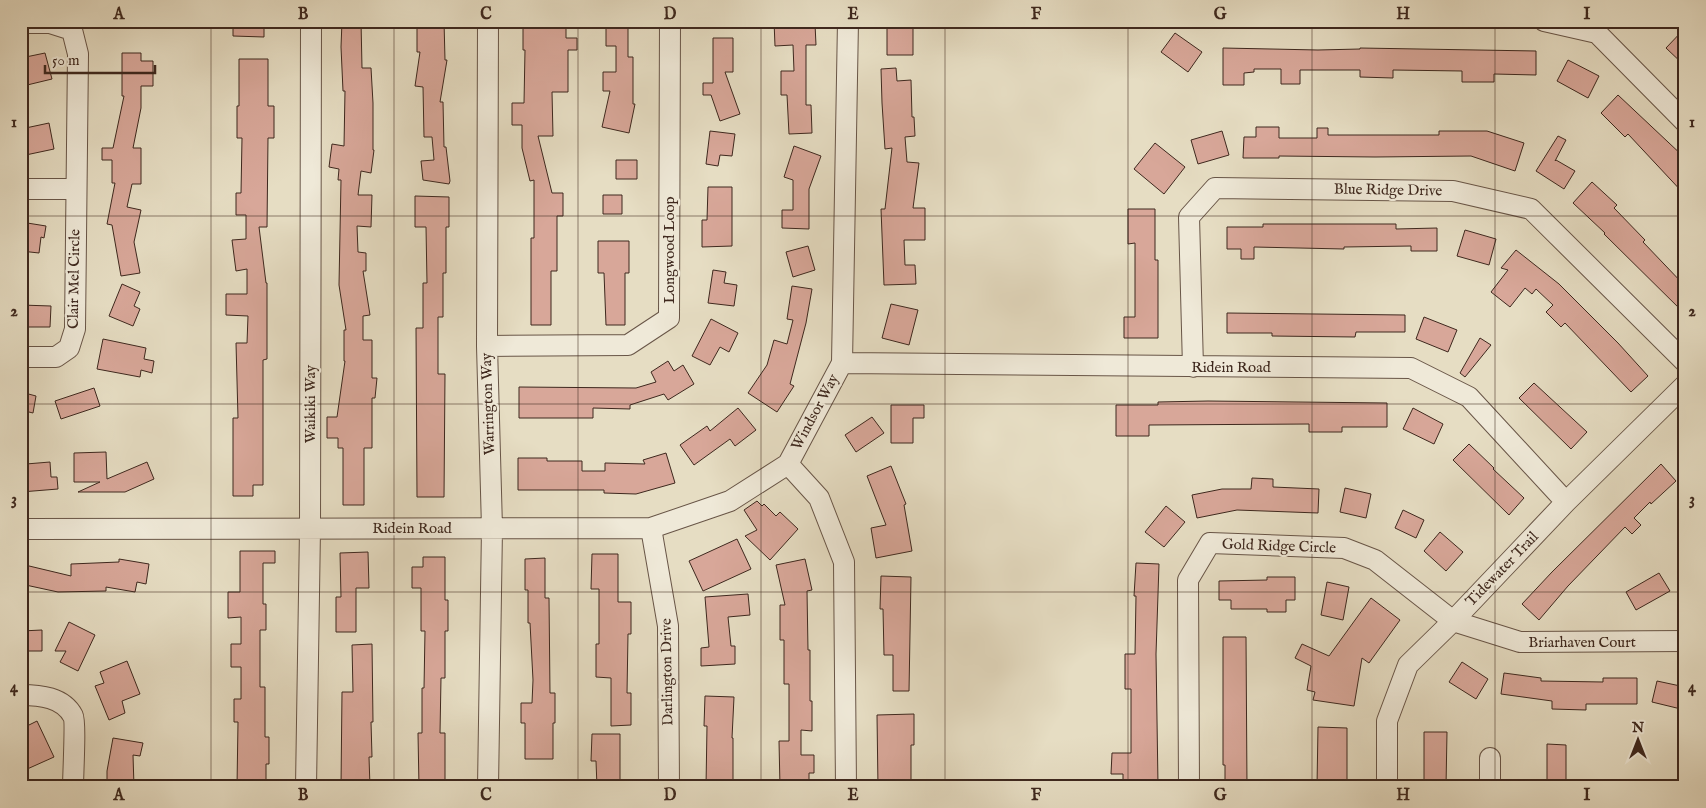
<svg xmlns="http://www.w3.org/2000/svg" width="1706" height="808" viewBox="0 0 1706 808" font-family="'IM FELL English',serif">
  <style>
    .building { fill: #d8a799; stroke: #3e281e }
    .lines { fill: none; stroke-linecap: round; stroke-linejoin: round }
    .minor-casing { stroke: #685547; stroke-width: 22 }
    .minor { stroke: #efe9d8; stroke-width: 20 }
    .grid { fill: none; stroke: #3e281e; stroke-width: 1; stroke-opacity: 0.55 }
    .labels { text-anchor: middle; dominant-baseline: central; stroke-width: 4.5; stroke-linejoin: round; paint-order: stroke }
    .street-label { font-size: 15px; fill: #3e281e; stroke: #efe9d8 }
    .neatline { fill: none; stroke: #3e281e; stroke-width: 2 }
    .grid-label { font-size: 16px; text-anchor: middle; font-weight: bold; fill: #3e281e }
  </style>
  <rect width="100%" height="100%" fill="#e6ddc3"/>
  <filter id="stains"><feTurbulence type="fractalNoise" baseFrequency=".004" numOctaves="4"/><feColorMatrix values="0 0 0 0 .2 0 0 0 0 .09 0 0 0 0 .02 0 0 0 .5 -.17"/></filter>
  <radialGradient id="worn" r=".72"><stop offset=".6" stop-color="#630" stop-opacity="0"/><stop offset="1" stop-color="#630" stop-opacity=".3"/></radialGradient>
  <!-- building -->
  <path class="building" d="M233,21H264V37L233,36Z
    M342,21H361L362,68H371L373,103V150H374L371,173L361,171L358,195H372L371,227L357,226L358,252L366,253V271H363L370,315L363,316V340H372V378H377L375,398H372V448H364V505H343V448H338V438H327V417H337L345,361H344V330H346L339,285L341,180H338L339,169L329,167L332,144L344,146L345,91H343L341,47Z
    M417,21H444L445,60H447L440,102H443L444,147H446L450,181L449,184L423,180L421,161L434,160L432,137H424L423,87L415,86L420,52H417Z
    M523,21H556V25L566,26V38H577V50H568V92H552L553,136H538L552,193H563V216H557V271H551V325H531V238H534V180L530,181L522,148V125H512V103H524L525,50H523Z
    M606,21H628V57H633V104H635L629,133L602,127L610,91H603V72H616V46H606Z
    M774,21H805V25L815,24L816,45H806V105H811L812,133L789,134L787,95H781V71H794L793,45L775,46Z
    M887,21H913V55H887Z
    M1685,28V66L1666,48Z
    M1175,33L1202,52L1188,72L1161,52Z
    M713,38H733V72H725L740,114L720,121L711,95H703V83H713Z
    M1223,48L1318,50L1360,49V48L1536,51V75L1494,74V82H1462V71L1393,70V78L1360,77V70H1300V84H1281V69H1254V72L1244,73V85H1223Z
    M45,53L52,79L23,86L21,78V58Z
    M122,53H141V61H153V86H141V108L133,148H141V184H132L127,207L141,210L134,242L140,273L121,276L112,225L107,224L115,183H112V160H102V148H113L124,96H122Z
    M239,59H268V106H274V138H268L267,227H259L266,283H267V359L263,360V485H253V496H233V418H238L236,343H247L248,316L226,315V294H247V269L236,271L232,240L246,239V215H236V193H241L242,138H237V106H239Z
    M1568,60L1599,76L1588,98L1557,81Z
    M896,68L897,81L911,80L912,117H914L915,136L905,137L907,162L919,163L913,208H925V240H904L905,265H915L916,284L884,285L881,209H885L892,148L885,149L882,103L881,69Z
    M1618,95L1685,158V195L1628,134L1625,137L1601,113Z
    M49,123L54,149L21,156V129Z
    M1256,127H1279V138H1317V128H1328V135H1439V131H1487L1524,143L1515,171L1471,156L1375,157L1279,156V158H1243L1244,137H1256Z
    M710,131L735,134L732,156L720,155L718,166L706,164Z
    M1222,131L1229,155L1198,164L1191,140Z
    M1558,136L1566,140L1555,161L1556,160L1575,171L1564,189L1536,171Z
    M1155,143L1185,167L1164,194L1134,169Z
    M794,146L821,156L809,189V229L782,228V210H793V180L784,177Z
    M616,160H637V179H616Z
    M1592,182L1617,205L1614,208L1645,240L1643,242L1685,286V314L1604,234L1605,233L1573,203Z
    M708,187H732V246L702,247V220H707Z
    M603,195H622V214H603Z
    M415,196L449,197V227H446V273H443V317H438V374H445L444,497H417L416,328H423V283H427L426,227H415Z
    M1128,209H1155V260H1158V338H1124V317H1135V243L1128,244Z
    M21,222L46,226L44,238L41,237L39,253L21,251Z
    M1263,224H1396V229L1437,228V251H1411V246L1344,247V249L1254,247V259H1241V249H1227V227H1263Z
    M1465,230L1496,239L1489,265L1457,256Z
    M598,241H629V273H625V325H606L604,273H598Z
    M808,246L815,270L793,277L786,252Z
    M1516,250L1559,284L1618,343L1648,376L1631,392L1565,323L1561,327L1546,312L1553,305L1536,289L1532,294L1525,288L1510,307L1491,292L1508,270L1501,268Z
    M713,270L726,272L724,283L737,285L734,306L708,303Z
    M122,284L140,292L134,306L140,309L133,326L109,316Z
    M792,286L812,289L806,323L790,384L794,386L777,412L748,393L767,365L774,340L787,344L793,320L787,319Z
    M891,304L918,310L909,345L882,338Z
    M21,305L51,306L50,327H21Z
    M1227,313L1405,315V332H1356L1355,337L1272,336V333H1227Z
    M1424,317L1457,330L1448,352L1416,339Z
    M711,319L738,333L729,352L720,347L710,365L692,356Z
    M1480,338L1491,345L1465,377L1460,373Z
    M103,339L146,348L144,359L154,361L152,373L141,370L140,377L97,369Z
    M668,361L674,371L683,365L694,384L668,400L664,394L630,405V409L593,408V418H519V387L636,388L656,382L651,372Z
    M1534,383L1587,432L1571,449L1519,398Z
    M94,388L100,406L61,419L55,401Z
    M21,392L36,396L33,413L21,410Z
    M1208,401L1387,403V427H1342V432H1309V424L1149,425V436H1116V405H1158V402Z
    M891,405H924V418H913V443H891Z
    M738,408L756,430L735,446L730,439L694,465L680,445L707,426L710,431Z
    M1413,408L1443,424L1434,444L1403,429Z
    M872,417L884,433L856,452L845,435Z
    M1469,444L1494,468L1493,469L1524,498L1509,515L1453,460Z
    M106,452L107,479L147,462L154,479L125,492H78L100,482H74V453Z
    M666,453L675,483L636,494L604,493V490H518V458H547V461H582V471H605V463L645,464L643,460Z
    M50,462L51,477H57L58,489L21,492V472H26V464Z
    M1661,464L1676,481L1651,504L1650,502L1634,518L1641,525L1632,534L1625,527L1568,586L1539,620L1522,604L1552,572Z
    M891,466L906,504L904,505L912,551L876,558L871,528L886,525L867,476Z
    M1252,478L1273,479V487L1319,489L1318,513L1237,510L1197,518L1192,495L1222,489H1251Z
    M1345,488L1371,494L1366,518L1340,512Z
    M757,501L762,506L764,504L776,516L780,512L798,529L770,560L745,536L757,530L744,510Z
    M1166,506L1185,522L1164,547L1145,532Z
    M1403,510L1424,520L1416,538L1395,528Z
    M1440,532L1463,552L1446,571L1424,551Z
    M737,539L751,569L703,591L689,561Z
    M240,551H275V563H263V604H266V630H260V687H265V737H269V764H266V787H237L238,722H234V699H241V667H231V644H241V617L228,618V592H240Z
    M368,552L369,588H356V632H336V597H341L340,553Z
    M592,554H618V602H631V634H628L627,693H631V725L611,726V678L596,677V644H599V589H591Z
    M423,557H445V600H448V631H445V678H441L440,733H445V787H419L418,733H422V688H424L425,631H421V588H412V567H423Z
    M545,558V598H549L550,693H555V723H553V759H525V723H521V703H532L533,680L530,623H528V590H525V559Z
    M119,559L149,564L146,584L137,582L135,592L106,587V591L58,592L21,584L25,565L71,576V564L119,562Z
    M805,559L812,590L807,591L808,650H810V701H812V731L801,730V755H814V773H809V787H780L779,741H789V684H784V640H780V605H785L776,565Z
    M1136,563L1159,564L1156,654L1158,785H1123V774H1111L1112,753H1131V689H1125V654H1135L1136,596H1134Z
    M1659,573L1670,591L1636,610L1626,592Z
    M881,576L911,577L909,691H893V655H884L883,609H880Z
    M1267,577H1295V600H1286V612H1267V609H1231V600H1219V581L1267,580Z
    M1327,582L1349,587L1343,620L1321,615Z
    M748,594L750,615L728,617L731,646H735V664L701,666V648L709,647L705,597Z
    M1371,598L1400,620L1369,663L1362,658L1354,706L1313,700L1315,692L1307,690L1311,666L1295,658L1302,644L1329,656Z
    M69,622L95,635L78,671L60,662L66,651H55Z
    M42,630V651H21V631Z
    M1223,637H1246L1247,787H1225V765H1223Z
    M372,644L373,722H371L372,757H369L370,787H341L342,692H353L352,645Z
    M127,661L140,694L122,701L125,713L109,720L95,686L104,683L100,672Z
    M1462,662L1488,679L1476,699L1449,682Z
    M1504,673L1541,678V681L1603,682V678H1637V704H1586V710L1552,709V701L1501,694Z
    M1657,681L1685,687V710L1652,702Z
    M705,696L734,697L732,738H733V787H706L707,726H704Z
    M914,714V745H911V787H878L877,715Z
    M37,721L54,757L25,770L21,762V729Z
    M1318,727L1347,728V787H1317Z
    M1424,732H1447L1446,787H1424Z
    M592,734H620V787H597L596,761H591Z
    M113,738L143,743L140,756L133,755L134,787H107V771Z
    M1547,744L1566,745V781H1547Z"/>
  <g class="lines">
    <defs>
      <path id="minor" d="M1544,21L1597,33L1685,122
        M21,23H50L72,30L78,54L75,329L69,348L56,357H21
        M21,189H76
        M487,346L628,345L669,318L670,21
        M842,363L1411,368L1469,397L1566,502
        M1193,367L1189,217L1215,188L1453,191L1531,209L1685,362
        M788,464L819,498L844,562L846,787
        M651,528L668,626L669,787
        M21,529L651,528L730,501L788,464L842,363L848,21
        M21,695C40,695 63,697 73,716C76,722 73,776 73,787
        M1490,758V787
        M306,787L310,529L311,21
        M488,787L492,528L487,346L488,21
        M1189,787L1188,580L1210,543L1344,548L1375,560L1453,621L1520,642L1685,641
        M1387,787V721L1408,665L1453,621L1566,502L1685,385"/>
    </defs>
    <!-- minor casing -->
    <use href="#minor" class="minor-casing"/>
    <!-- minor -->
    <use href="#minor" class="minor"/>
  </g>
  <!-- grid -->
  <path class="grid" d="M211,21V787M394,21V787M578,21V787M761,21V787M945,21V787M1128,21V787M1312,21V787M1495,21V787M21,216H1685M21,404H1685M21,592H1685"/>
  <g class="labels">
    <!-- street labels -->
    <g class="street-label">
      <text transform="translate(1388 190) rotate(1)">Blue Ridge Drive</text>
      <text transform="translate(669 250) rotate(-90)">Longwood Loop</text>
      <text transform="translate(74 279) rotate(-89)">Clair Mel Circle</text>
      <text x="1231" y="367">Ridein Road</text>
      <text transform="translate(310 404) rotate(-90)">Waikiki Way</text>
      <text transform="translate(488 404) rotate(-92)">Warrington Way</text>
      <text transform="translate(815 412) rotate(-62)">Windsor Way</text>
      <text x="412" y="528">Ridein Road</text>
      <text transform="translate(1279 546) rotate(2)">Gold Ridge Circle</text>
      <text transform="translate(1502 569) rotate(-46)">Tidewater Trail</text>
      <text x="1582" y="642">Briarhaven Court</text>
      <text transform="translate(667 672) rotate(-91)">Darlington Drive</text>
    </g>
  </g>
  <!-- margin -->
  <rect width="1706" height="808" fill="none" stroke="#e6ddc3" stroke-width="55"/>
  <!-- north arrow -->
  <g transform="translate(1638 740)" stroke="#efe9d8" stroke-width="4" paint-order="stroke">
  <path d="M0-4L9 19L0 12L-9 19Z" fill="#3e281e"/>
  <text y="-8" font-size="14" font-weight="bold" text-anchor="middle" fill="#3e281e">N</text>
  </g>
  <!-- scale -->
  <path d="M45 65v8h110v-8" fill="none" stroke="#3e281e" stroke-width="2.5"/>
  <text x="52" y="65" font-size="15" fill="#3e281e" stroke="#efe9d8" stroke-width="4" paint-order="stroke">50 m</text>
  <rect x="28" y="28" width="1650" height="752" class="neatline"/>
  <g class="grid-label">
    <text x="119" y="19">A</text>
    <text x="303" y="19">B</text>
    <text x="486" y="19">C</text>
    <text x="670" y="19">D</text>
    <text x="853" y="19">E</text>
    <text x="1036" y="19">F</text>
    <text x="1220" y="19">G</text>
    <text x="1403" y="19">H</text>
    <text x="1587" y="19">I</text>
    <text x="14" y="127">1</text>
    <text x="1692" y="127">1</text>
    <text x="14" y="316">2</text>
    <text x="1692" y="316">2</text>
    <text x="14" y="504">3</text>
    <text x="1692" y="504">3</text>
    <text x="14" y="692">4</text>
    <text x="1692" y="692">4</text>
    <text x="119" y="800">A</text>
    <text x="303" y="800">B</text>
    <text x="486" y="800">C</text>
    <text x="670" y="800">D</text>
    <text x="853" y="800">E</text>
    <text x="1036" y="800">F</text>
    <text x="1220" y="800">G</text>
    <text x="1403" y="800">H</text>
    <text x="1587" y="800">I</text>
  </g>
  <rect width="100%" height="100%" filter="url(#stains)"/>
  <rect width="100%" height="100%" fill="url(#worn)"/>
</svg>
